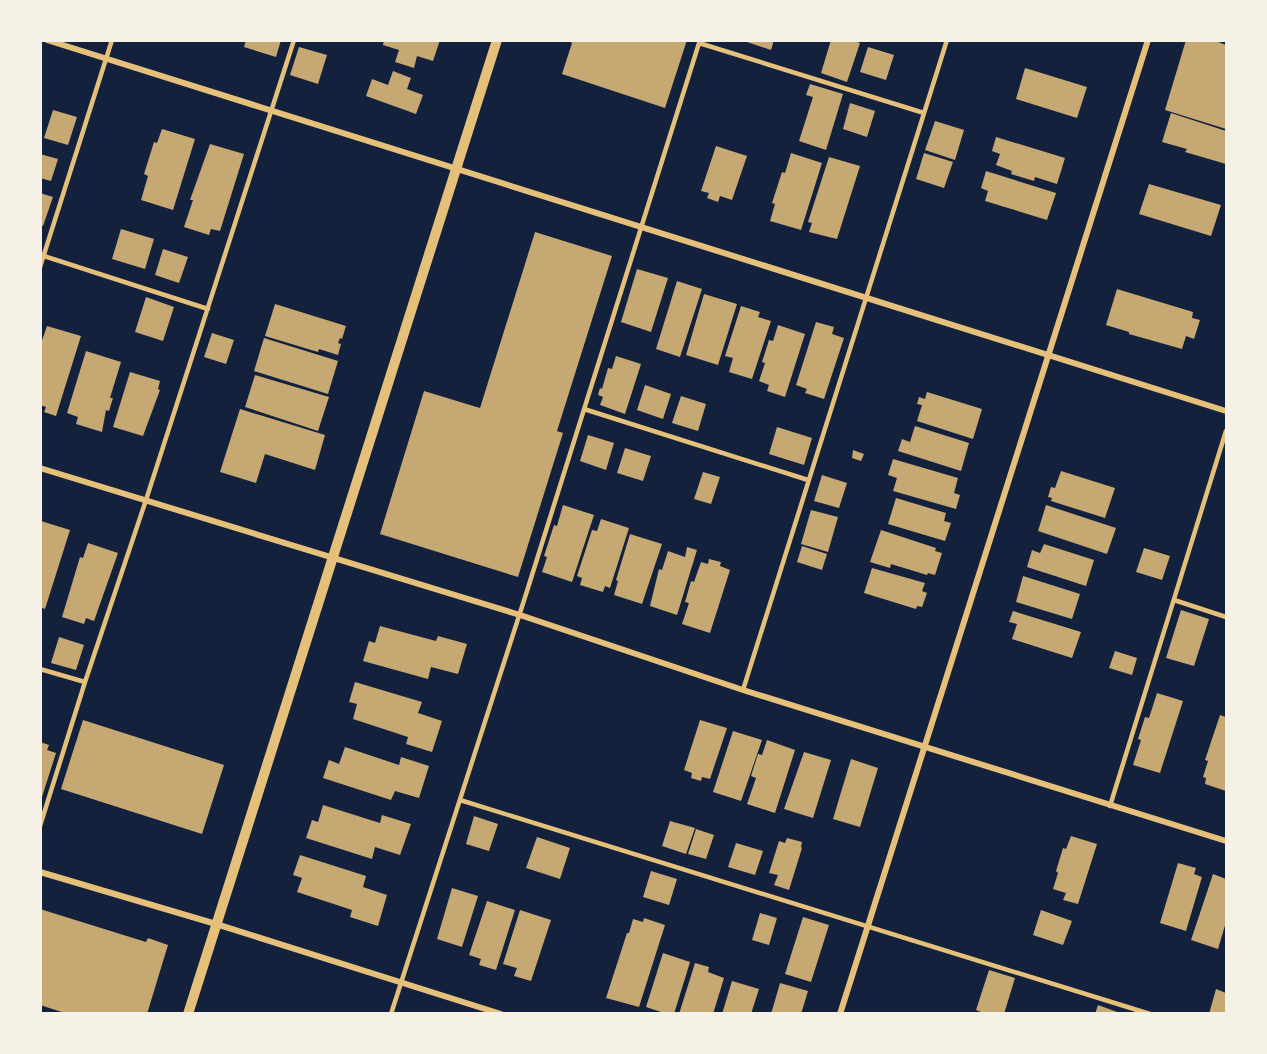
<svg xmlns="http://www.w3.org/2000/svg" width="1267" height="1054" viewBox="0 0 1267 1054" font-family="Jost,sans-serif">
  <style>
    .building { fill: #c6a872 }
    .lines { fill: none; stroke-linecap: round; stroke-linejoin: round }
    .service { stroke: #e5c07b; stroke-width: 4.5 }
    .minor { stroke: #e5c07b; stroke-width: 6 }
    .tertiary { stroke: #e5c07b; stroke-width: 10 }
  </style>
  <rect width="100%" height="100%" fill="#14213d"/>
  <!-- building -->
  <path class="building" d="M246,40H281L276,57L244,47Z
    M384,40H440L433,61L417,56L414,68L395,62L399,50L383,45Z
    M687,40L665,108L562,74L572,43L567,40Z
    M748,40H774L771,50L747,42Z
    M831,40H852L860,43L847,82L821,73Z
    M1186,40H1213L1226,45V129L1165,110Z
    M299,47L327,55L318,84L290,75Z
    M868,47L894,55L886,80L860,72Z
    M1025,68L1087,87L1077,118L1016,99Z
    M393,71L411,78L407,89L423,95L416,114L366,96L372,79L388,85Z
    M810,84L843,94L826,150L799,141L813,97L806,95Z
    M850,103L875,111L867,137L843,129Z
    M53,110L77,117L68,145L44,138Z
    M1171,113L1226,131V164L1185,152L1187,149L1162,142Z
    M935,121L964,130L955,160L925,150Z
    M162,129L195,139L173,210L141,200L148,176L144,174L154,142L157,143Z
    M996,137L1065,158L1057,184L1035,177L1034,181L1011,174L1012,171L996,165L1000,154L992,151Z
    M210,144L244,154L220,231L211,229L209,235L184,227L193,200H190Z
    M716,146L747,156L732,200L720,196L718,202L707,198L709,193L701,191Z
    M791,153L822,163L801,230L770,221L775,204L772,203L782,172L785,173Z
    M924,153L953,162L944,188L916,179Z
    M40,154L58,159L51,181L40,178Z
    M829,157L860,166L837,239L809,232L812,223L808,222Z
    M986,171L1056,193L1047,220L985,201L988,191L981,188Z
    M1149,184L1221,205L1211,236L1139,214Z
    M40,193L53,197L43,226L40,225Z
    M121,229L154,239L145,269L112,259Z
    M535,232L612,256L557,431L563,433L518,577L380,534L424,391L480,408Z
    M163,249L188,257L179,283L155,275Z
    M637,269L668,278L651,332L621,322Z
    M677,281L702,289L680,357L656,349Z
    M1117,289L1193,312L1192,318L1200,320L1194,339L1186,336L1182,349L1129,334V332L1106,325Z
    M704,294L737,304L718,365L686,355Z
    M146,297L174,307L163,341L135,332Z
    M275,304L346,326L342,339L340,338L338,343L341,344L338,355L319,349L318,352L265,336Z
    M741,306L760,312L758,317L771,321L752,379L729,372L733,358L725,356Z
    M816,322L834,327L832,334L844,338L824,399L805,393L807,389L796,385Z
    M778,325L805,334L785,397L767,391L769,385L759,381L765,363L762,362L769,340L773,341Z
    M47,326L81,336L56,416L44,412L46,407L40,405V346Z
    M212,333L234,340L226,364L204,357Z
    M264,338L338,361L328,394L254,371Z
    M86,351L121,362L110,398H113L109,411L106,410L102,432L76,424L78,417L67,413Z
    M616,356L641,364L625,414L600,405L603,397L598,395L600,388L602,389L608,368L612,369Z
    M130,372L160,381L158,389L160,390L143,436L113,427Z
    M255,375L329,397L318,431L245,407Z
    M645,385L671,394L663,419L637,410Z
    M927,392L982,409L973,439L917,421L922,405L917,404L919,397L925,399Z
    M681,396L706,404L698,431L672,423Z
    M240,409L325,435L315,470L265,454L256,483L220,472Z
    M915,426L969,443L961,471L898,451L902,439L910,442Z
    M777,427L812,438L804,465L769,454Z
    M588,435L614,443L606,470L580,461Z
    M625,448L651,456L643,481L617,473Z
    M853,450L864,454L861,461L852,458Z
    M893,459L958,478L954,493L960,495L956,509L893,491L897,478L888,475Z
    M1061,471L1115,488L1105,518L1051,501L1052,498L1048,497L1051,487L1055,488Z
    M703,472L720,477L711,504L694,499Z
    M822,475L847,483L839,508L814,501Z
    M896,498L946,513L944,521L951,523L945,541L888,524Z
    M563,505L594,515L572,582L542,572L547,557L544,556L554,525L557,526Z
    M1046,505L1116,528L1107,554L1038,531Z
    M811,510L838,517L828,552L801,544Z
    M601,519L629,528L610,588L605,586L603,592L580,585L582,578L577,576L592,530L597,531Z
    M41,521L70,530L45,609L40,607Z
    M881,530L936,548L935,551L942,553L935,575L928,573L927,575L891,564L890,568L870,562Z
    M630,534L662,544L642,604L614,595L618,581L616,580Z
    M88,543L118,553L94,621L86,618L84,624L62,617L80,557L83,558Z
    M1044,544L1094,560L1086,586L1027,567L1032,550L1040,553Z
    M802,546L827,554L822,570L797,562Z
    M687,547L697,550L677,615L650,606L659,569L662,570L668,551L685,557Z
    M1144,548L1170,556L1162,580L1136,572Z
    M709,559L721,562L720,566L730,570L710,633L682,624L689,603L685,602L691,581L694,582L701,562L708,564Z
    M872,568L925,583L922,591L927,593L922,607L917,606L916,609L864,593Z
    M1023,576L1080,594L1072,619L1016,602Z
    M1181,610L1209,619L1194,666L1166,658Z
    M1013,611L1081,632L1072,658L1012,639L1017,624L1009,622Z
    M380,626L436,641L438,636L467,644L458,674L431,667L428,679L363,661L369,641L375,643Z
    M59,637L84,645L76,670L51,663Z
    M1115,651L1137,658L1132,675L1109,668Z
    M355,682L422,702L418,713L442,721L432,752L406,744L408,737L353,719L357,704L349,702Z
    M1157,693L1183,701L1160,773L1133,765L1141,740L1138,739L1145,717L1149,718Z
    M1220,715L1226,717V791L1205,784L1206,778L1203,777L1208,761L1205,760Z
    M83,720L224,765L202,834L61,789Z
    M700,720L727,728L710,779L702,777L701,781L691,778L692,773L684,770Z
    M733,731L762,740L741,801L713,792Z
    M767,740L795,750L775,813L747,804L756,778L751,776L758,754L762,755Z
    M40,742L49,745L47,750L56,753L41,800Z
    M345,747L399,765L401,757L429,766L419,798L395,791L391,800L323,778L329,760L339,764Z
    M804,752L831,760L813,818L784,809Z
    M851,759L878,768L860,827L833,819Z
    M323,805L380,823L382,815L411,824L400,855L375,847L372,859L306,838L312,820L318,822Z
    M474,816L498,824L489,851L466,844Z
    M670,821L695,828L686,854L662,846Z
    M696,829L714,835L706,859L688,854Z
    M1071,836L1097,844L1078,904L1063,900L1066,893L1053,889L1058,873L1056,871L1063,848L1066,849Z
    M537,837L570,848L560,879L526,868Z
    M787,838L802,842L801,847L802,848L789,890L774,885L778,875L769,873L779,841L785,843Z
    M736,843L763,851L755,875L728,867Z
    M300,855L366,876L363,887L387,895L378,926L350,917L352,910L297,892L302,878L293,875Z
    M1178,863L1196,868L1194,874L1202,877L1186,931L1160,923Z
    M651,871L677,879L669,905L643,897Z
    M1213,874L1226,879V922L1218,949L1191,940Z
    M452,888L478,896L462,947L437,939Z
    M487,901L515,910L496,970L479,965L481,959L469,955Z
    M40,909L146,942L148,938L168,945L147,1014H68L40,1005Z
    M520,910L551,920L531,981L514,976L517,968L503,964Z
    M1041,910L1072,921L1063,945L1033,935Z
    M760,913L777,918L769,945L752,940Z
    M803,917L829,925L811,982L785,974Z
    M644,918L665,925L639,1007L606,998L627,933H629L633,919L643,922Z
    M663,953L690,962L674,1014H667L646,1007Z
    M695,963L709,967L708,972L724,978L713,1014H679Z
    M989,970L1015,978L1004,1014H986L976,1010Z
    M732,981L759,989L751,1014H722Z
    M780,983L808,991L801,1014H771Z
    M1216,989L1226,993V1014H1209Z
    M1098,1005L1120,1013V1014H1095Z"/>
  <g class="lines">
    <!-- service -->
    <path class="service" d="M699,43L924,113
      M44,256L208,309
      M40,267L112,40
      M584,409L808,480
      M1174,600L1226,617
      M40,669L85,682
      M743,690L947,40
      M460,800L1150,1014
      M1110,806L1226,431
      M40,826L85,682L146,500L294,40
      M391,1014L527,591L700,40"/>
    <!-- minor -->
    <path class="minor" d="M47,40L1226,411
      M40,468L520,615L743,690L1226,841
      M40,872L216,924L501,1014
      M840,1014C944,690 1045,365 1148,40"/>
    <!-- tertiary -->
    <path class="tertiary" d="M188,1014L497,40"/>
  </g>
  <!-- border -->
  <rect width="1267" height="1054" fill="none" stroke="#f6f1e7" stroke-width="84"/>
</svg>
